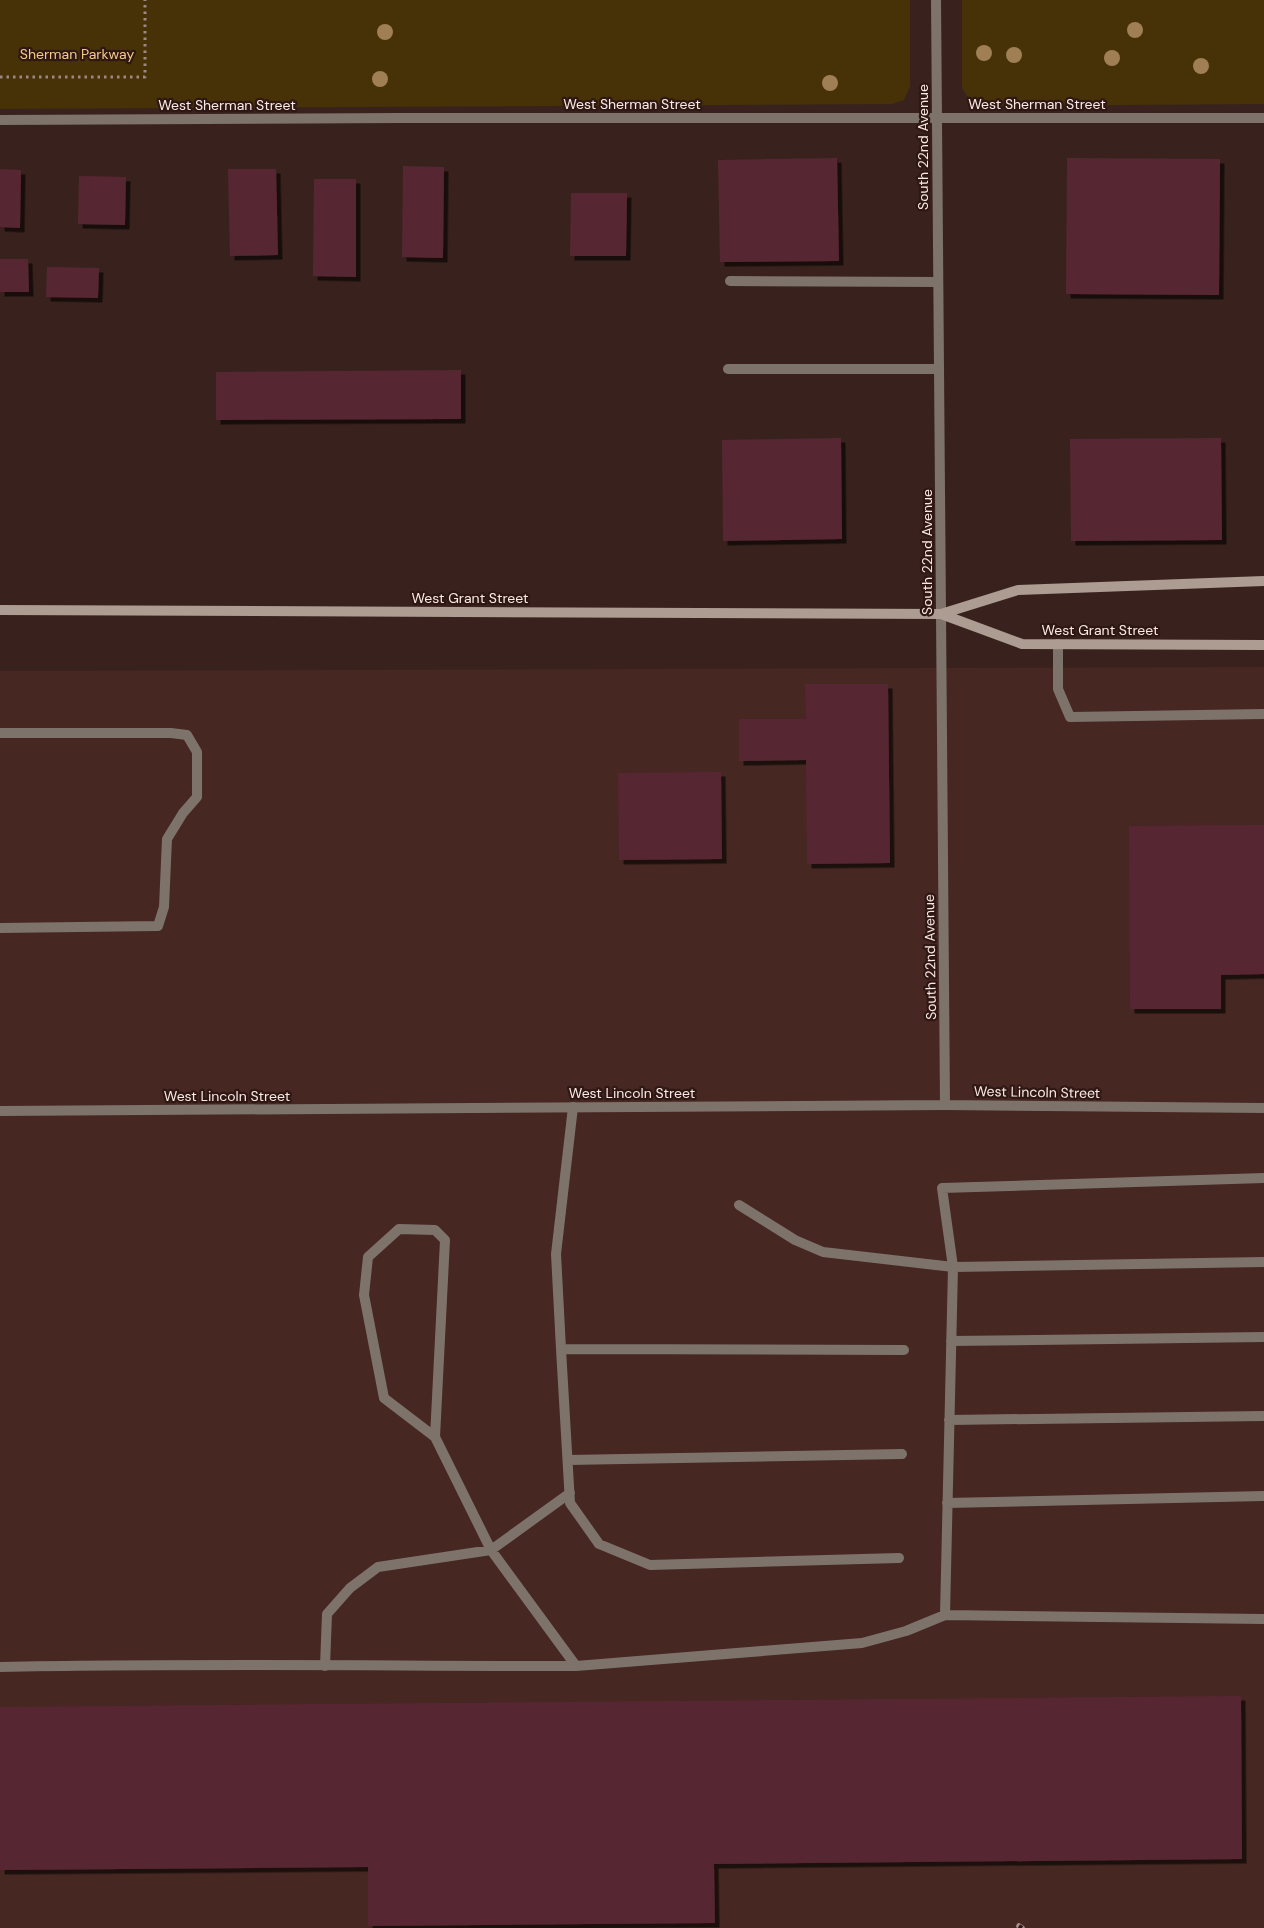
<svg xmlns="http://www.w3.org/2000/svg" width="1264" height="1928" viewBox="0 0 1264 1928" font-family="'DM Sans',sans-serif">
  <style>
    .built { fill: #462721 }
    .green { fill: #463206 }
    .building { fill: #572731; filter: url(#shadow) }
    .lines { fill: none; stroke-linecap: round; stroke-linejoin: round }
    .path { stroke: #9b8783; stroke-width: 3; stroke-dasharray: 2.5 4; stroke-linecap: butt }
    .service { stroke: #7d736b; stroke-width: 10 }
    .minor { stroke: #7d736b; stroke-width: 10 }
    .secondary { stroke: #ad9c91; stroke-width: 10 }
    .rail-casing { stroke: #a5918d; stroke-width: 5.5 }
    .rail { stroke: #2f1814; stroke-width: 4; stroke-dasharray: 11; stroke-linecap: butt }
    .tree { fill: #a07f55 }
    .labels { text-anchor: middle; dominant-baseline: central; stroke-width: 4.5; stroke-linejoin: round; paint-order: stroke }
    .park-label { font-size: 14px; fill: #f4cb82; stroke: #2f1814 }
    .street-label { font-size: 14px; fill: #fae9e5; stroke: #2f1814 }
  </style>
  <defs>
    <filter id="shadow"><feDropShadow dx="4.5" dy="4.5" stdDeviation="0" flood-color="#0009"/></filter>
  </defs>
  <rect width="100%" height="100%" fill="#39221d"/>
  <!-- built -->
  <path class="built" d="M1264,667V1928H0V671Z"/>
  <!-- green -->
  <path class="green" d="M0,0H910V86L904,100L892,104L0,109Z
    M962,0H1264V104L982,106L969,99L962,88Z"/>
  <!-- building -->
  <path class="building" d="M837,158L839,261L720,262L718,160Z
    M1067,158L1220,159L1219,295L1066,294Z
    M403,166L444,167L443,258L402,257Z
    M0,169L21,170L20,228L0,227Z
    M228,169H276L278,255L230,256Z
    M79,176L126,177L125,225L78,224Z
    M314,179H356V277L313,276Z
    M571,193H627L626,256H570Z
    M0,259H28L29,292H0Z
    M47,267L99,268L98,298L46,297Z
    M461,370V419L216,420V372Z
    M841,438L842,539L723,541L722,440Z
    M1221,438L1222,540L1071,541L1070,439Z
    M805,684H888L890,863L807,864L806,760L739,761V719H806Z
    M721,772L722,859L619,860L618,773Z
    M1264,825V974L1221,975V1009H1130L1129,826Z
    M1241,1696L1242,1859L714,1864L715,1923L368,1926V1867L0,1870V1707Z"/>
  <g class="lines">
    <!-- path -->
    <path class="path" d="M0,77H145V0"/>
    <!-- service -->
    <path class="service" d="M730,281L938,282
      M728,369H939
      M1058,644V689L1070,717L1264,714
      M0,733H171L187,735L197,752V797L183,813L167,839L164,907L158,926L0,928
      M573,1107L556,1254L561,1349L570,1503L599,1544L650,1565L899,1558
      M739,1205L795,1240L823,1252L953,1267L942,1188L1264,1178
      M951,1341L1264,1337
      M561,1349L904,1350
      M949,1420L1264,1416
      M435,1437L384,1398L364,1295L368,1257L399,1229L435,1230L445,1240L435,1437L491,1550L570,1493
      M568,1460L902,1454
      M947,1503L1264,1496
      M945,1615L953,1267L1264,1262
      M576,1666L862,1643L906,1631L945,1615L1264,1619
      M0,1667C192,1663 384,1666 576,1666L491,1550L378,1567L350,1588L327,1614L325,1666"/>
    <!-- minor -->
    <path class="minor" d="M936,0L945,1105
      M0,120L400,118H1264
      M0,1111L945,1105L1264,1108"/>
    <!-- secondary -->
    <path class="secondary" d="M0,610L941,614L1018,590L1264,581
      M941,614L1022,644L1264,645"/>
    <defs>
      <path id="rail" d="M1019,1926L1022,1928"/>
    </defs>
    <!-- rail casing -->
    <use href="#rail" class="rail-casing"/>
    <!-- rail -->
    <use href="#rail" class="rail"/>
  </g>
  <!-- trees -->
  <g class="tree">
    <circle cx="1135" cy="30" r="8"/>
    <circle cx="385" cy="32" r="8"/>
    <circle cx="984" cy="53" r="8"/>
    <circle cx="1014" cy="55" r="8"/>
    <circle cx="1112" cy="58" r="8"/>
    <circle cx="1201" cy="66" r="8"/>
    <circle cx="380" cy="79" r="8"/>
    <circle cx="830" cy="83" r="8"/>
  </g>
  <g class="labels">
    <!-- park labels -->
    <g class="park-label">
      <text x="77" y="54">Sherman Parkway</text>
    </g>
    <!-- street labels -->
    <g class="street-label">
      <text x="632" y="104">West Sherman Street</text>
      <text x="1037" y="104">West Sherman Street</text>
      <text x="227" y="105">West Sherman Street</text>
      <text transform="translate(923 147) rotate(-90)">South 22nd Avenue</text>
      <text transform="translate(927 552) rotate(-90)">South 22nd Avenue</text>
      <text x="470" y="598">West Grant Street</text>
      <text x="1100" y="630">West Grant Street</text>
      <text transform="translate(930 957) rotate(-91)">South 22nd Avenue</text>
      <text transform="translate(1037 1092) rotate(1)">West Lincoln Street</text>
      <text x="632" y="1093">West Lincoln Street</text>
      <text x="227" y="1096">West Lincoln Street</text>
    </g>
  </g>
</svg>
